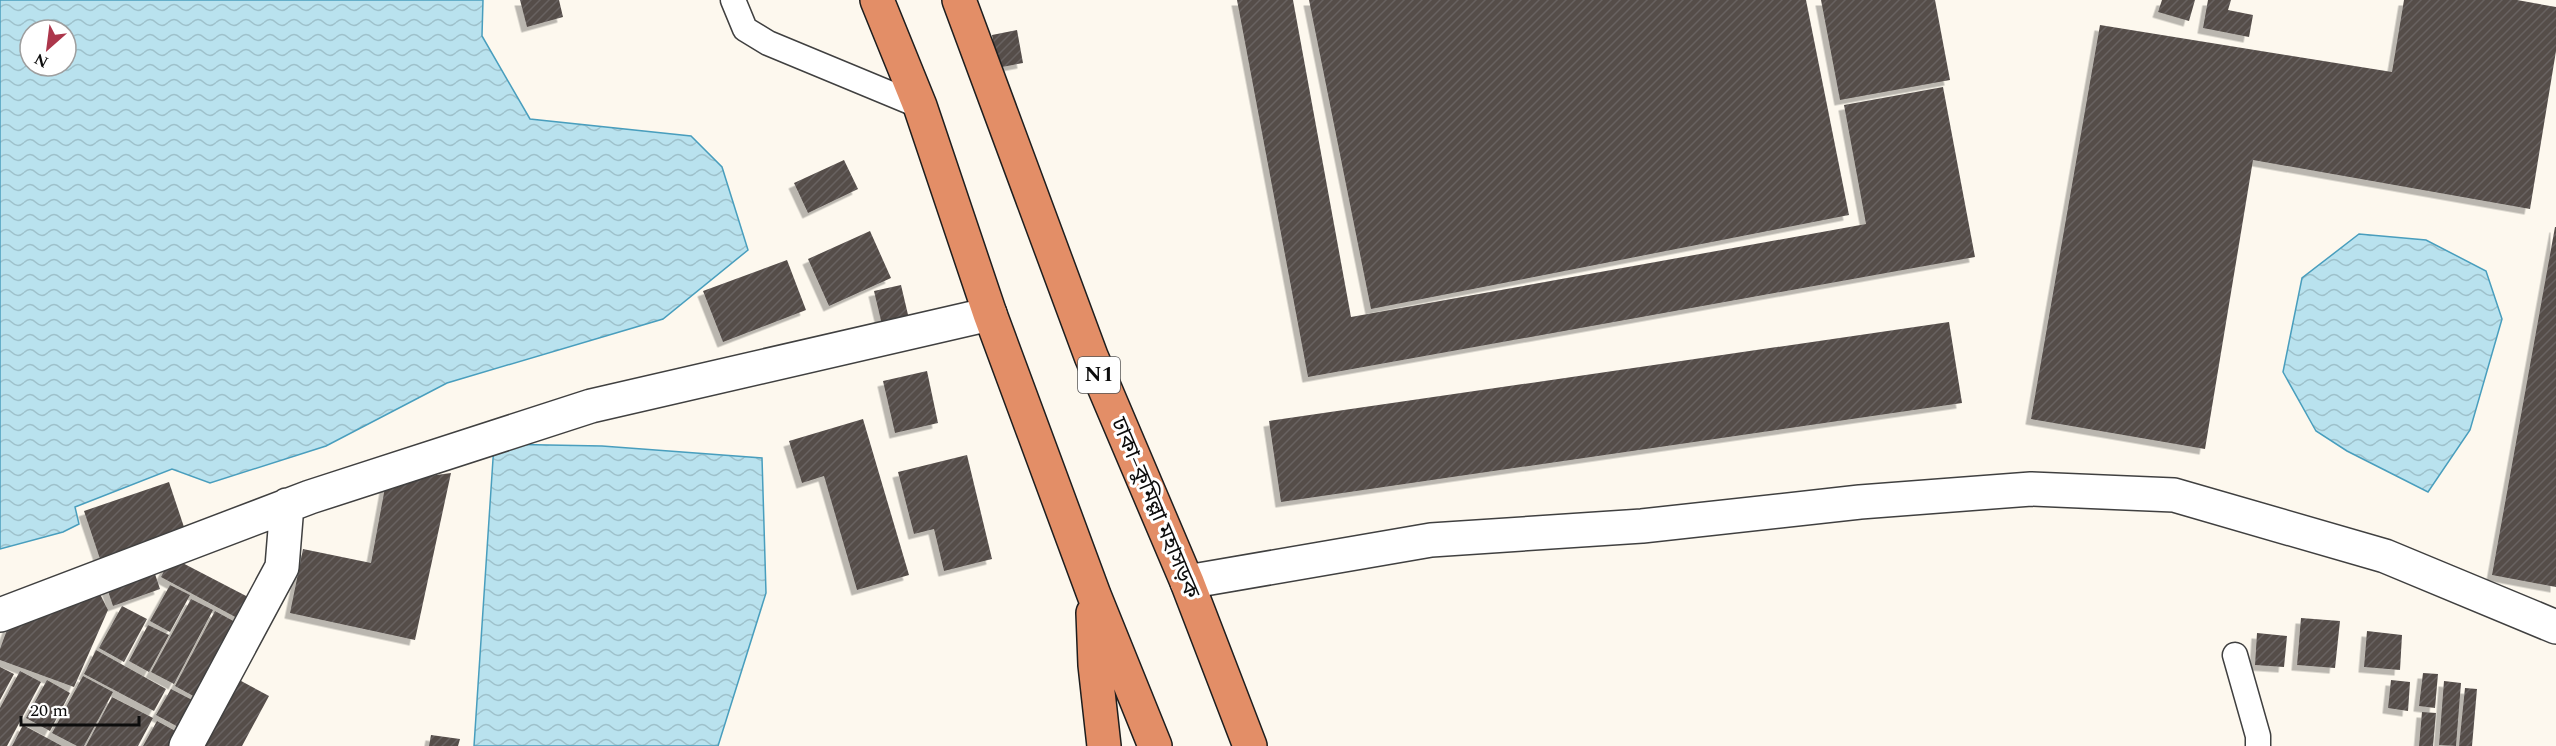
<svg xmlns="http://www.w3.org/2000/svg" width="2556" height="746" viewBox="0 0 2556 746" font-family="Spectral,'Noto Sans Bengali',serif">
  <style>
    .water { fill: url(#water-waves); stroke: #499ebd; stroke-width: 1.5; fill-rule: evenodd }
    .building { fill: url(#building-hatch); filter: url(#shadow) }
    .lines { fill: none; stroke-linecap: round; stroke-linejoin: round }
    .lane-casing { stroke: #404040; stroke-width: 27 }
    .street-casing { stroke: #404040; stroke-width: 36 }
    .highway-casing { stroke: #1e1e1e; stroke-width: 36 }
    .lane { stroke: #fff; stroke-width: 24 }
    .street { stroke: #fff; stroke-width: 33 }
    .highway { stroke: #e38e67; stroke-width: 33 }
    .labels { text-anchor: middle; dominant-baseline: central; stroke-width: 6; stroke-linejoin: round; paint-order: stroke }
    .shield { fill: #fff; stroke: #565656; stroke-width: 1.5 }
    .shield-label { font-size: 21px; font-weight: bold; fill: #0d0d0d }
    .street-label { font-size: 22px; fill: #0d0d0d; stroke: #fff }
  </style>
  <defs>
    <pattern id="water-waves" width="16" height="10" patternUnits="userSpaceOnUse" patternTransform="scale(1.5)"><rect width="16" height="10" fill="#b9e2ee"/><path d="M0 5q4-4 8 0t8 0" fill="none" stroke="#9ec1cb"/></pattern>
    <pattern id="building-hatch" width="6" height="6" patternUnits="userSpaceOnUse" patternTransform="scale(1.5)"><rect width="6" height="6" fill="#544d4a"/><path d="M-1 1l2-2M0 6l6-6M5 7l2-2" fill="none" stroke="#686260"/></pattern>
    <filter id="shadow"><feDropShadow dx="-5.5" dy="5.5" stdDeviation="0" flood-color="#0004"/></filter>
  </defs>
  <rect width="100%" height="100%" fill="#fdf8ee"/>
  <!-- water -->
  <path class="water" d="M0,0H483L482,36L530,119L691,136L722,167L748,250L663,319L447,383L326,446L210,483L172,469L75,507L79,524L63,532L0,549ZM30,30H66V66H30Z
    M2359,234L2426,240L2486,271L2502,319L2470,430L2428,492L2347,451L2316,431L2283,372L2302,278Z
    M494,444L602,446L762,458L766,593L718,746H474Z"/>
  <!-- building -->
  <path class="building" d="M520,0H559L563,17L527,27Z
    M1237,0H1293L1351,317L1866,224L1844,105L1943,87L1975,257L1308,377Z
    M1309,0H1806L1849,215L1371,309Z
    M1821,0H1935L1950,80L1840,100Z
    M2162,0H2195L2189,21L2158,12Z
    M2208,0H2231L2228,10L2253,15L2249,37L2203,28Z
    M2404,0H2517L2556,7V51L2530,209L2253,160L2205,449L2031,419L2100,25L2392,72Z
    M1017,30L1023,63L997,68L992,35Z
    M844,160L858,189L808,213L794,183Z
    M2555,227H2556V587L2492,575Z
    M870,231L891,278L829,306L808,259Z
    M787,260L806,310L723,342L703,291Z
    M901,285L913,336L886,342L874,291Z
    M1949,322L1962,403L1281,502L1269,421Z
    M927,371L938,423L895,433L883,381Z
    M863,419L909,575L857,590L824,476L802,483L789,441Z
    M967,455L992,559L944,571L934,529L914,534L898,472Z
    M451,473L415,640L290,613L303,549L371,563L386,482Z
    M169,482L185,530L100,559L84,511Z
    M171,557L250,598L239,619L161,577Z
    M153,568L160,589L113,606L106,585Z
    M170,585L190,595L170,632L150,621Z
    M99,592L108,610L74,687L0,660V649L8,627Z
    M191,599L213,610L174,684L151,672Z
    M122,606L147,619L124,662L99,648Z
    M215,611L237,623L197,698L175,686Z
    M2301,618L2340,621L2335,668L2297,665Z
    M148,625L169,635L149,672L129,661Z
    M2367,631L2402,635L2400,670L2364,667Z
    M2257,633L2287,636L2284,667L2255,665Z
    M96,650L166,689L154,711L84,674Z
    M0,667L14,674L0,700Z
    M20,671L41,682L7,746H0V708Z
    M2423,673L2438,674L2435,708L2419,706Z
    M230,675L269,696L242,746H192Z
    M83,676L113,692L84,746H77L52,733Z
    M47,680L70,693L50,731L26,718Z
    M2391,680L2410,682L2408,711L2388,708Z
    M2444,681L2461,683L2456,746L2439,745Z
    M2465,688L2477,689L2472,746H2459Z
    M171,689L196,702L182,729L156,715Z
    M112,697L153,718L138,746H86Z
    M2422,712L2436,713L2433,746H2419Z
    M157,721L179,733L172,746H143Z
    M23,725L62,746H12Z
    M431,735L460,739L458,746H429Z"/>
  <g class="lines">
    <defs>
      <path id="lane" d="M733,0L745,29L768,43L920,106
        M2235,655L2258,736V746"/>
      <path id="street" d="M1187,582L1431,540L1642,526L1860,502L2031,489L2174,495L2385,556L2556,627
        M0,615L310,497L591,406L990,314
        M186,746L282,567L287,505"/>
      <path id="highway" d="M877,0L920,106L990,314L1094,595L1155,746
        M959,0L1091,356L1187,582L1250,746
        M1093,613L1095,665L1104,746"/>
    </defs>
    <!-- lane casing -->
    <use href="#lane" class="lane-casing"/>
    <!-- street casing -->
    <use href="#street" class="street-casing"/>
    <!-- highway casing -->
    <use href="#highway" class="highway-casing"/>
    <!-- lane -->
    <use href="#lane" class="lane"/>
    <!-- street -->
    <use href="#street" class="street"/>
    <!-- highway -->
    <use href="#highway" class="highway"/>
  </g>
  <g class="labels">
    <!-- shield labels -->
    <rect class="shield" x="1078" y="357" width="42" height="36" rx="4.5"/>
    <g class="shield-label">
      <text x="1099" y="375">N1</text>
    </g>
    <!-- street labels -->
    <g class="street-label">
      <text transform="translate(1155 508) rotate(67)">ঢাকা–কুমিল্লা মহাসড়ক</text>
    </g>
  </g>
  <!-- north arrow -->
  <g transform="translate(48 48) rotate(208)"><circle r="28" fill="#ffffff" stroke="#9e9e9e" stroke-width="1.5"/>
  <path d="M0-4.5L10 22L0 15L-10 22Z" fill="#ac364b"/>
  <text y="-9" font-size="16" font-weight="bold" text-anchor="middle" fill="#0d0d0d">N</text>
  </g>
  <!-- scale -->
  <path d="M21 716v9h118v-9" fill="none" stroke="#0d0d0d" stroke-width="3"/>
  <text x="30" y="716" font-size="18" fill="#0d0d0d" stroke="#ffffff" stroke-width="4.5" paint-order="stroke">20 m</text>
</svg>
